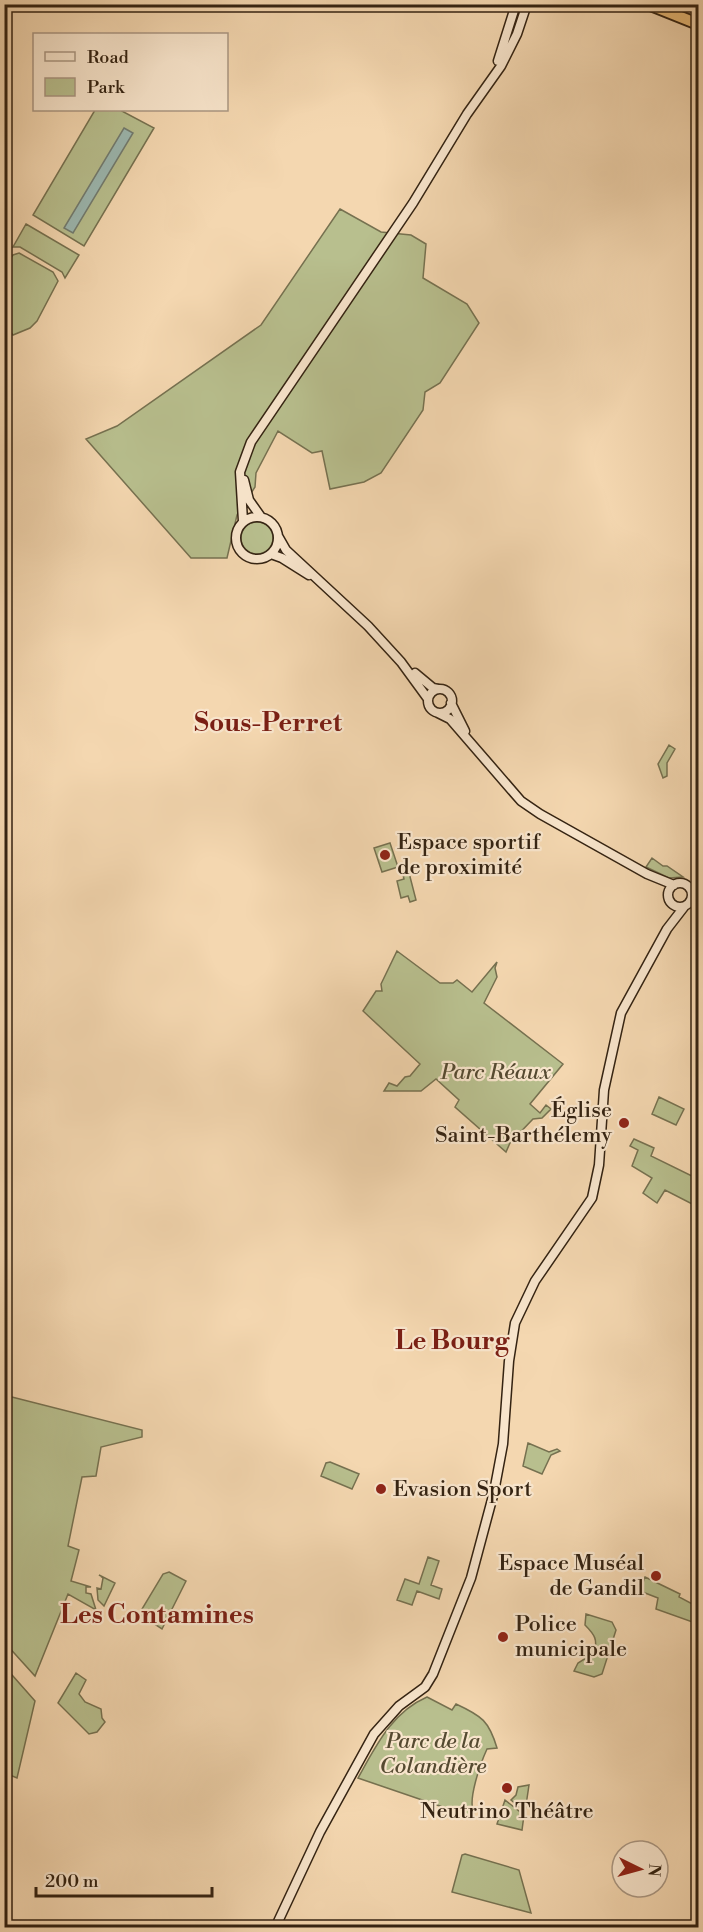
<svg xmlns="http://www.w3.org/2000/svg" width="703" height="1932" viewBox="0 0 703 1932" font-family="'Libre Bodoni',serif">
  <style>
    .green { fill: #b8bf8e; stroke: #767150; stroke-width: 1.5 }
    .water { fill: #9cb8b1; stroke: #727c71; stroke-width: 1.5 }
    .lines { fill: none; stroke-linecap: round; stroke-linejoin: round }
    .secondary-casing { stroke: #342312; stroke-width: 11 }
    .highway-casing { stroke: #342312; stroke-width: 14 }
    .secondary { stroke: #f8e5cc; stroke-width: 8 }
    .highway { stroke: #eabc78; stroke-width: 10 }
    .poi-dot { fill: #8f2418; stroke: #f8e5cc; stroke-width: 2 }
    .labels { text-anchor: middle; dominant-baseline: central; stroke-width: 4.5; stroke-linejoin: round; paint-order: stroke }
    .poi-label { font-size: 22px; fill: #342312; stroke: #f8e5cc; text-anchor: start }
    .park-label { font-size: 22px; font-style: italic; fill: #554a31; stroke: #f8e5cc }
    .quarter-label { font-size: 26px; font-weight: bold; fill: #7a1f14; stroke: #f8e5cc }
  </style>
  <rect width="100%" height="100%" fill="#f4d7b0"/>
  <filter id="stains"><feTurbulence type="fractalNoise" baseFrequency=".00333" numOctaves="4"/><feColorMatrix values="0 0 0 0 .2 0 0 0 0 .09 0 0 0 0 .02 0 0 0 .5 -.17"/></filter>
  <radialGradient id="worn" r=".72"><stop offset=".6" stop-color="#630" stop-opacity="0"/><stop offset="1" stop-color="#630" stop-opacity=".3"/></radialGradient>
  <!-- green -->
  <path class="green" d="M95,110H120L154,128L84,246L33,215Z
    M340,209L381,232L411,235L426,244L423,278L467,304L479,323L440,383L425,392L423,410L381,473L364,482L330,489L322,451L312,453L278,431L256,473L255,487L237,515L227,558H191L86,439L117,426L261,325Z
    M26,224L79,255L65,278L62,272L20,247H13Z
    M19,253L53,272L58,281L37,321L30,328L13,335L5,325V266L13,255Z
    M241 538a16 16 0 1 1 32 0a16 16 0 1 1-32 0Z
    M669,745L675,749L667,763V776L663,778L658,764Z
    M390,843L398,867L382,872L374,848Z
    M652,858L663,866H667L683,877L669,878L646,867Z
    M407,865L416,900L410,902L408,896L401,898L397,881L404,879L401,866Z
    M397,951L440,983H453L457,980L472,992L497,962L495,968L497,977L484,1003L563,1064L530,1104L540,1113L546,1105L551,1109L542,1118L533,1119L510,1143L506,1152L455,1107L459,1100L436,1079L421,1091H384L389,1083L397,1086L405,1077L410,1076L420,1064L363,1011L376,991H382L381,984Z
    M659,1097L684,1109L676,1125L652,1114Z
    M634,1139L654,1148L651,1156L698,1179L696,1195L698,1196V1207L665,1190L657,1203L643,1193L652,1178L632,1166L638,1150L630,1146Z
    M4,1395L142,1430V1437L101,1447L96,1476L82,1477L68,1546L79,1550L71,1581L91,1587H86V1593L91,1594L96,1610L68,1594L35,1676L5,1643Z
    M528,1443L549,1452L557,1449L560,1451L551,1455L542,1474L523,1466Z
    M330,1462L359,1474L352,1489L321,1476L326,1463Z
    M428,1557L439,1561L431,1585L442,1589L439,1599L417,1591L412,1605L397,1600L405,1579L419,1584Z
    M169,1572L186,1581L162,1629L139,1614L163,1574Z
    M99,1575L115,1583L104,1606L98,1600L97,1588L101,1589L103,1578Z
    M645,1577L680,1594L679,1597L698,1607V1624L656,1609L658,1598L640,1591Z
    M586,1614L612,1622L616,1630L602,1674L594,1677L574,1671L578,1663L594,1653C598,1640 595,1635 585,1625Z
    M5,1667L35,1701L17,1778L5,1773Z
    M76,1673L86,1680L79,1694L85,1702L101,1709L102,1718L105,1722L97,1732L89,1734L58,1703Z
    M427,1697L452,1710L456,1704C482,1716 489,1721 497,1748L487,1749C481,1762 467,1801 474,1812L472,1817L358,1778C376,1746 392,1712 427,1697Z
    M529,1785L525,1812L511,1800L516,1795L518,1787Z
    M505,1800L524,1815L522,1830L497,1824Z
    M465,1854L519,1870L531,1913L452,1892L462,1855Z"/>
  <!-- water -->
  <path class="water" d="M124,128L133,133L73,233L64,228Z"/>
  <g class="lines">
    <defs>
      <path id="secondary" d="M498,61L516,4
        M244,480L249,500L261,517
        M236 538a21 21 0 1 1 42 0a21 21 0 1 1-42 0Z
        M243,521L240,472L251,442L413,203L467,114L501,66L517,34L527,4
        M278,536L286,550L368,626L401,662L428,699
        M271,554L282,558L309,575
        M415,673L433,688L438,689
        M428 701a12 12 0 1 1 24 0a12 12 0 1 1-24 0Z
        M451,703L465,731
        M438,713L450,719L521,801L540,814L647,874L674,885
        M668 895a12 12 0 1 1 24 0a12 12 0 1 1-24 0Z
        M275,1928L320,1832L374,1734L399,1706L425,1687L433,1674L471,1578L494,1492L503,1444L509,1361L515,1323L535,1281L592,1198L599,1165L604,1090L621,1013L667,929L684,907"/>
      <path id="highway" d="M648,4L698,24"/>
    </defs>
    <!-- secondary casing -->
    <use href="#secondary" class="secondary-casing"/>
    <!-- highway casing -->
    <use href="#highway" class="highway-casing"/>
    <!-- secondary -->
    <use href="#secondary" class="secondary"/>
    <!-- highway -->
    <use href="#highway" class="highway"/>
  </g>
  <!-- markers -->
  <g class="poi-dot">
    <circle cx="385" cy="855" r="6"/>
    <circle cx="624" cy="1123" r="6"/>
    <circle cx="381" cy="1489" r="6"/>
    <circle cx="656" cy="1576" r="6"/>
    <circle cx="503" cy="1637" r="6"/>
    <circle cx="507" cy="1788" r="6"/>
  </g>
  <g class="labels">
    <!-- poi labels -->
    <g class="poi-label">
      <text x="397" y="842">Espace sportif<tspan x="397" dy="25">de proximité</tspan></text>
      <text x="612" y="1110" text-anchor="end">Église<tspan x="612" dy="25">Saint-Barthélemy</tspan></text>
      <text x="393" y="1489">Evasion Sport</text>
      <text x="644" y="1563" text-anchor="end">Espace Muséal<tspan x="644" dy="25">de Gandil</tspan></text>
      <text x="515" y="1624">Police<tspan x="515" dy="25">municipale</tspan></text>
      <text x="507" y="1811" text-anchor="middle">Neutrino Théâtre</text>
    </g>
    <!-- park labels -->
    <g class="park-label">
      <text x="496" y="1072">Parc Réaux</text>
      <text x="433" y="1741">Parc de la<tspan x="433" dy="25">Colandière</tspan></text>
    </g>
    <!-- quarter labels -->
    <g class="quarter-label">
      <text x="268" y="723">Sous-Perret</text>
      <text x="452" y="1341">Le Bourg</text>
      <text x="157" y="1615">Les Contamines</text>
    </g>
  </g>
  <!-- margin -->
  <rect width="703" height="1932" fill="none" stroke="#f4d7b0" stroke-width="24"/>
  <rect x="6" y="6" width="691" height="1920" fill="none" stroke="#342312" stroke-width="3"/>
  <rect x="12" y="12" width="679" height="1908" fill="none" stroke="#342312" stroke-width="1.5"/>
  <!-- legend -->
  <rect x="33" y="33" width="195" height="78" fill="#f8e5cc" stroke="#aa9782" stroke-width="1.5"/>
  <rect x="45" y="52" width="30" height="9" fill="#f8e5cc" stroke="#aa9782" stroke-width="1.5"/>
  <text x="87" y="63" font-size="18" fill="#342312">Road</text>
  <rect x="45" y="78" width="30" height="18" fill="#b8bf8e" stroke="#aa9782" stroke-width="1.5"/>
  <text x="87" y="93" font-size="18" fill="#342312">Park</text>
  <!-- north arrow -->
  <g transform="translate(640 1869) rotate(95)"><circle r="28" fill="#f8e5cc" stroke="#aa9782" stroke-width="1.5"/>
  <path d="M0-4.5L10 22L0 15L-10 22Z" fill="#8f2418"/>
  <text y="-9" font-size="16" font-weight="bold" text-anchor="middle" fill="#342312">N</text>
  </g>
  <!-- scale -->
  <path d="M36 1887v9h176v-9" fill="none" stroke="#342312" stroke-width="3"/>
  <text x="45" y="1887" font-size="18" fill="#342312" stroke="#f8e5cc" stroke-width="4.5" paint-order="stroke">200 m</text>
  <rect width="100%" height="100%" filter="url(#stains)"/>
  <rect width="100%" height="100%" fill="url(#worn)"/>
</svg>
